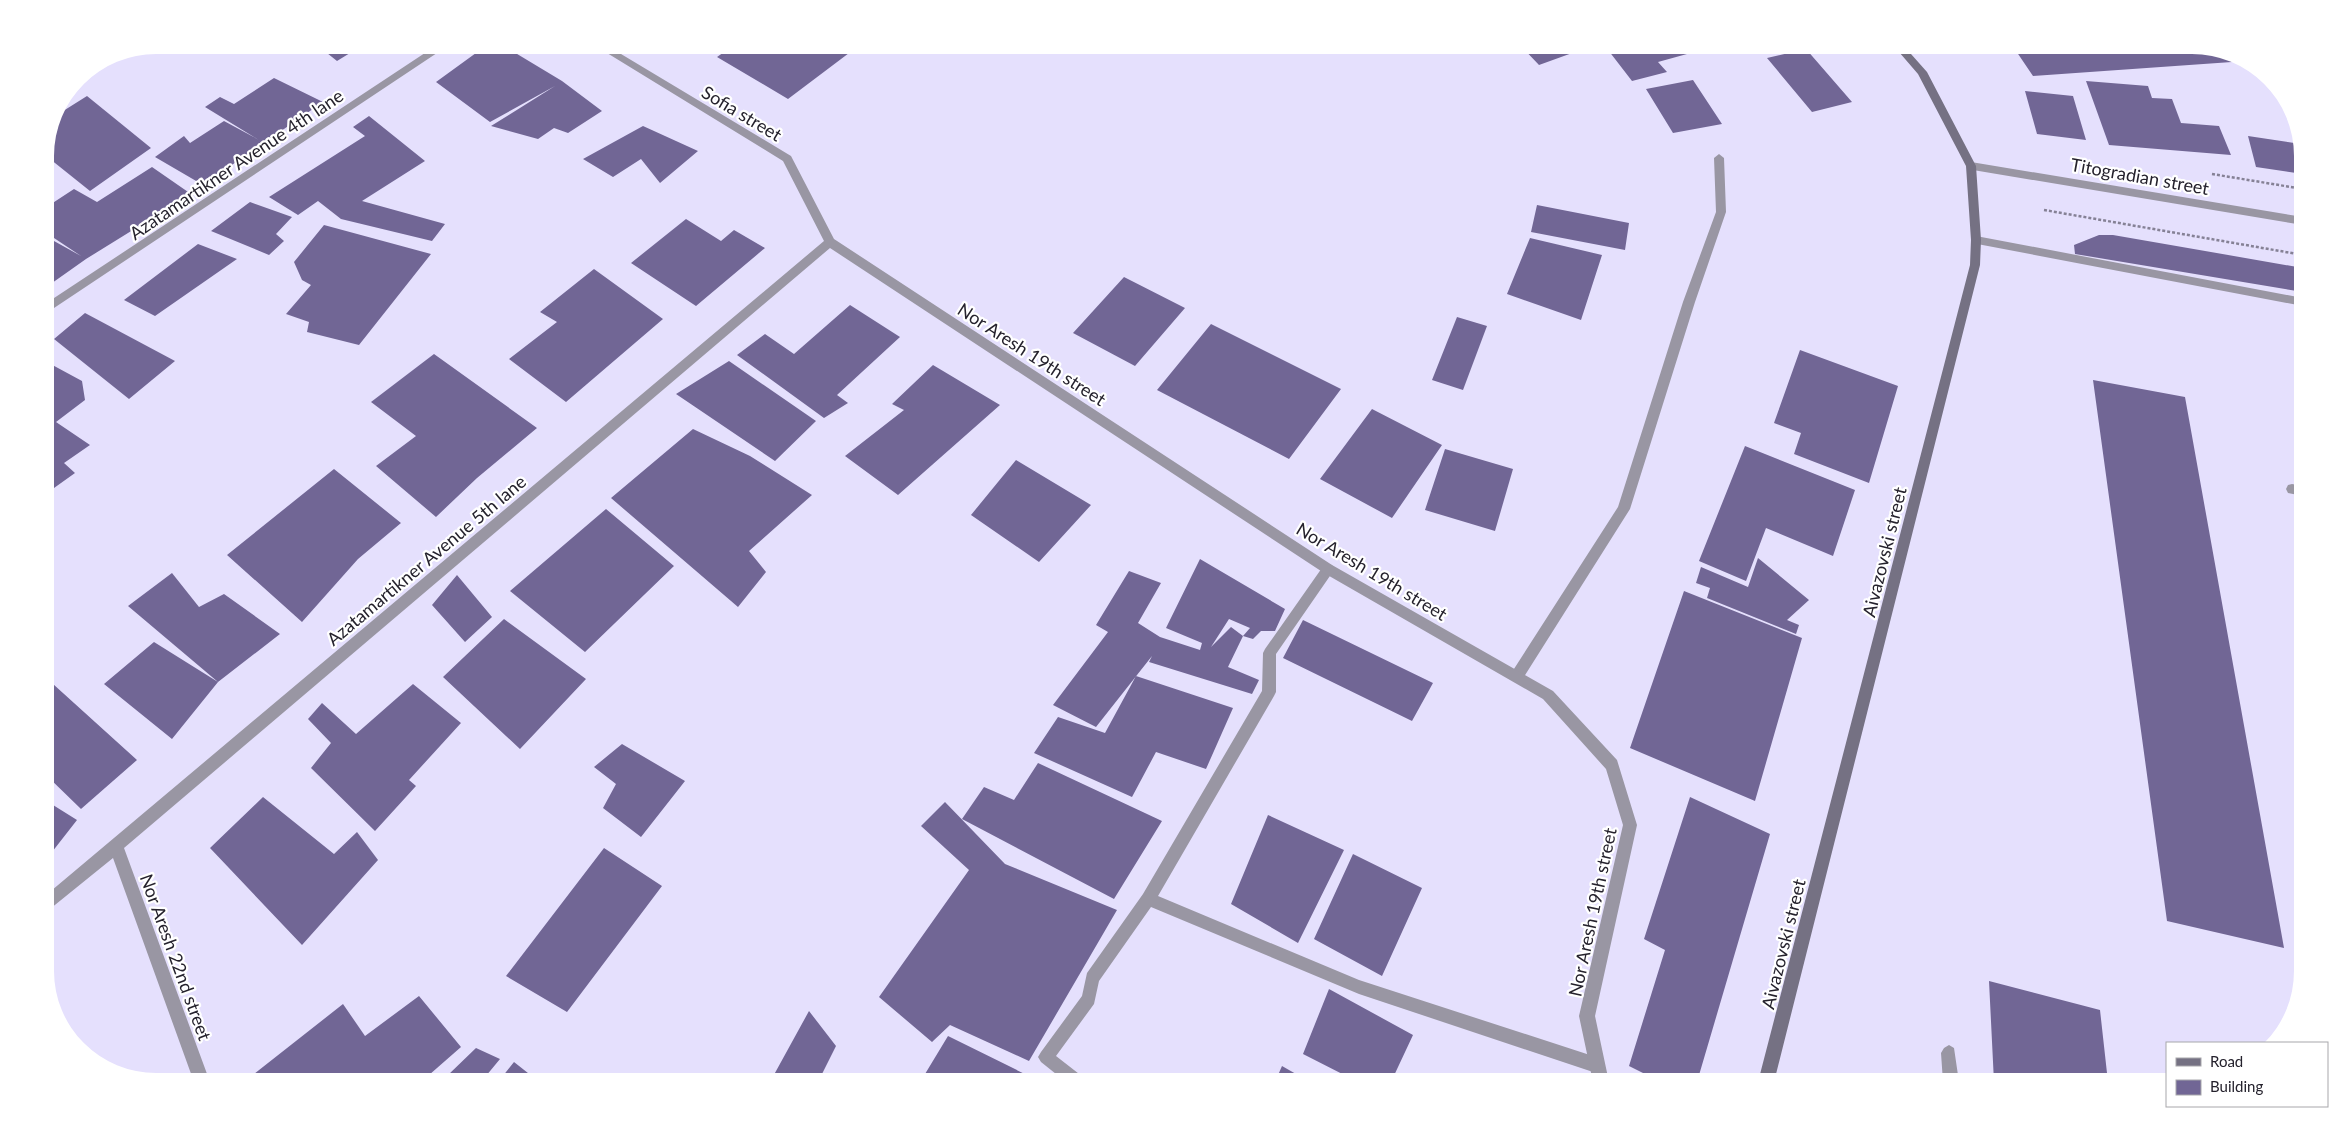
<svg xmlns="http://www.w3.org/2000/svg" width="2348" height="1127" viewBox="0 0 2348 1127" font-family="Lato,sans-serif">
  <style>
    .building { fill: #716695; fill-rule: evenodd }
    .lines { fill: none; stroke-linecap: round; stroke-linejoin: round }
    .path { stroke: #858195; stroke-width: 2.5; stroke-dasharray: 3 2; stroke-linecap: butt }
    .service { fill: #9996a3; fill-rule: evenodd }
    .minor { fill: #9996a3; fill-rule: evenodd }
    .tertiary { fill: #9996a3; fill-rule: evenodd }
    .secondary { fill: #757183; fill-rule: evenodd }
    .labels { text-anchor: middle; dominant-baseline: central; stroke-width: 4.5; stroke-linejoin: round; paint-order: stroke }
    .street-label { font-size: 18px; fill: #25222d; stroke: #fff }
  </style>
  <rect width="100%" height="100%" fill="#e5e0fd"/>
  <!-- building -->
  <path class="building" d="M317,45H363L337,61Z
    M487,45H502L562,81L602,111L568,133L554,128L538,139L491,126L555,86L490,122L436,82Z
    M684,45H708L698,53Z
    M734,45H844L853,50L788,99L717,57Z
    M1520,45H1582L1586,48L1539,65Z
    M1610,45H1679L1687,54L1658,62L1667,72L1632,81L1605,46Z
    M2012,45H2192L2241,56L2246,61L2033,76Z
    M1806,49L1852,102L1812,112L1767,58Z
    M274,78L323,102L203,185L155,157L184,136L190,143L224,121L259,140L205,107L220,97L234,104Z
    M1693,80L1722,124L1673,133L1646,89Z
    M2086,81L2148,86L2152,98L2172,99L2181,123L2219,126L2231,155L2109,145Z
    M2025,91L2073,96L2086,140L2037,134Z
    M87,96L151,148L90,191L45,155L52,118Z
    M369,116L425,161L362,201L445,224L432,241L341,219L318,201L298,215L269,197L365,136L353,127Z
    M643,126L698,151L660,183L641,159L613,177L583,159Z
    M2248,136L2301,144L2303,174L2256,167Z
    M152,167L191,194L86,259L45,288V236L81,256L45,232V208L74,189L97,202Z
    M250,202L292,217L276,234L284,241L269,255L211,231Z
    M1537,205L1629,223L1625,250L1531,232Z
    M686,219L721,241L734,230L765,248L696,306L631,263Z
    M324,225L431,254L359,345L307,332L309,322L286,314L311,285L302,280L294,262Z
    M2099,235H2113L2303,268V292L2075,254L2074,245Z
    M1530,238L1602,255L1581,320L1507,294Z
    M198,244L237,259L155,316L124,300Z
    M594,269L663,319L566,402L509,359L557,322L540,312Z
    M1124,277L1185,308L1135,366L1073,333Z
    M850,305L900,337L837,395L848,403L824,418L737,355L765,334L794,354Z
    M85,313L175,361L129,399L54,339Z
    M1457,317L1487,326L1463,390L1432,380Z
    M1211,324L1341,389L1289,459L1157,390Z
    M1800,350L1898,386L1869,483L1794,454L1801,433L1774,423Z
    M434,354L537,428L477,478L436,517L376,466L416,436L371,402Z
    M45,361L82,381L85,400L56,422L90,445L64,463L75,473L54,488L45,482Z
    M729,361L816,421L775,461L676,394Z
    M933,365L1000,405L898,495L845,456L904,410L892,404Z
    M2093,380L2185,397L2284,948L2167,921Z
    M1372,409L1442,445L1392,518L1320,479Z
    M693,429L750,456L812,495L749,551L766,572L738,607L611,498Z
    M1745,446L1855,490L1833,556L1766,528L1746,581L1699,561Z
    M1445,449L1513,469L1495,531L1425,510Z
    M1016,460L1091,505L1039,562L971,515Z
    M334,469L401,523L358,559L302,622L227,555Z
    M606,509L674,566L585,652L510,591Z
    M1758,558L1809,600L1787,620L1799,625L1796,634L1707,598L1710,588L1696,583L1701,567L1748,587Z
    M1200,559L1285,609L1275,631H1261L1253,639L1243,636L1228,667L1259,680L1252,694L1149,662L1152,656L1096,727L1053,705L1108,632L1096,625L1129,571L1161,583L1138,623L1160,637L1200,650L1202,643L1166,628ZM1229,619L1250,628L1243,636L1231,627L1211,647Z
    M172,573L199,607L224,594L280,634L218,682L128,606Z
    M457,575L492,617L465,642L432,605Z
    M1684,591L1802,638L1755,801L1630,748Z
    M504,619L586,679L520,749L443,677Z
    M1303,620L1433,683L1412,721L1283,658Z
    M154,642L218,682L172,739L104,684Z
    M1136,676L1233,708L1206,769L1156,752L1132,797L1034,753L1058,717L1105,733Z
    M53,684L137,760L81,809L45,774V691Z
    M413,684L461,723L409,780L416,786L375,831L311,768L331,743L308,719L322,703L356,734Z
    M622,744L685,781L641,837L603,808L616,784L594,767Z
    M1038,763L1162,821L1114,899L962,819L984,787L1014,800Z
    M263,797L334,854L357,832L378,860L302,945L210,848Z
    M1690,797L1770,834L1697,1082H1661L1629,1066L1665,950L1644,939Z
    M45,800L77,820L45,861Z
    M945,802L1005,864L1117,910L1029,1061L950,1025L932,1042L879,997L969,870L921,826Z
    M1268,815L1344,850L1298,943L1231,904Z
    M604,848L662,886L567,1012L506,976Z
    M1353,854L1422,888L1382,976L1314,939Z
    M1989,981L2100,1010L2108,1082H1994Z
    M1329,989L1413,1035L1391,1082H1358L1303,1054Z
    M419,996L461,1047L421,1082H244L343,1004L365,1036Z
    M809,1011L836,1046L818,1082H770Z
    M948,1036L1041,1082H939L925,1074Z
    M476,1048L500,1059L481,1082H449L448,1075Z
    M514,1062L533,1077L530,1082H498Z
    M1282,1066L1310,1082H1275Z"/>
  <g class="lines">
    <!-- path -->
    <path class="path" d="M2212,174L2303,189
      M2044,210L2303,255"/>
    <!-- service -->
    <path class="service" d="M1719,154L1724,158L1726,212L1695,302L1630,509L1522,680L1517,682L1512,680L1510,676L1512,672L1618,507L1683,302L1716,212L1714,158Z
      M1976,236L2303,298V306L1972,243L1971,240Z
      M2292,484L2303,486V496L2288,493L2286,489L2288,485Z
      M1328,564L1332,565L1334,569L1332,573L1276,654V692L1274,696L1158,896L1359,980L1596,1057L1601,1060L1604,1065L1601,1070L1596,1073L1359,994L1151,907L1099,981L1094,1004L1056,1056L1083,1077L1086,1082H1066L1041,1062L1038,1057L1041,1052L1082,996L1087,973L1143,894L1262,691L1263,653L1265,649L1324,565Z
      M1949,1045L1954,1048L1959,1082H1943L1941,1053L1944,1048Z"/>
    <!-- minor -->
    <path class="minor" d="M437,45H449L45,314V304Z
      M594,45H606L791,156L834,239L1332,565L1553,691L1617,760L1637,825L1595,1016L1609,1082H1593L1579,1016L1623,825L1606,769L1543,699L1324,573L830,248L124,848L210,1082H194L113,858L45,913V896L824,241L783,161Z"/>
    <!-- tertiary -->
    <path class="tertiary" d="M1971,162L2303,217V225L1967,169V163Z"/>
    <!-- secondary -->
    <path class="secondary" d="M1893,45H1903L1927,72L1976,166L1981,240L1980,265L1774,1082H1758L1970,265L1971,240L1966,166L1918,74Z"/>
  </g>
  <g class="labels">
    <!-- street labels -->
    <g class="street-label">
      <text transform="translate(742 113) rotate(31)">Sofia street</text>
      <text transform="translate(236 164) rotate(-34)">Azatamartikner Avenue 4th lane</text>
      <text transform="translate(2140 176) rotate(10)">Titogradian street</text>
      <text transform="translate(1032 354) rotate(33)">Nor Aresh 19th street</text>
      <text transform="translate(1884 552) rotate(-76)">Aivazovski street</text>
      <text transform="translate(426 560) rotate(-40)">Azatamartikner Avenue 5th lane</text>
      <text transform="translate(1372 571) rotate(31)">Nor Aresh 19th street</text>
      <text transform="translate(1592 912) rotate(-78)">Nor Aresh 19th street</text>
      <text transform="translate(1783 944) rotate(-76)">Aivazovski street</text>
      <text transform="translate(176 957) rotate(70)">Nor Aresh 22nd street</text>
    </g>
  </g>
  <!-- crop -->
  <path d="M0 0H2348V1127H0ZM156 54H2192A102 102 0 0 1 2294 156V971A102 102 0 0 1 2192 1073H156A102 102 0 0 1 54 971V156A102 102 0 0 1 156 54Z" fill="#fff" fill-rule="evenodd"/>
  <!-- legend -->
  <rect x="2166" y="1042" width="162" height="65" fill="#ffffff" stroke="#a8a7ab"/>
  <rect x="2176" y="1058" width="25" height="8" fill="#757183" stroke="#a8a7ab"/>
  <text x="2210" y="1067" font-size="15" fill="#25222d">Road</text>
  <rect x="2176" y="1080" width="25" height="15" fill="#716695" stroke="#a8a7ab"/>
  <text x="2210" y="1092" font-size="15" fill="#25222d">Building</text>
</svg>
